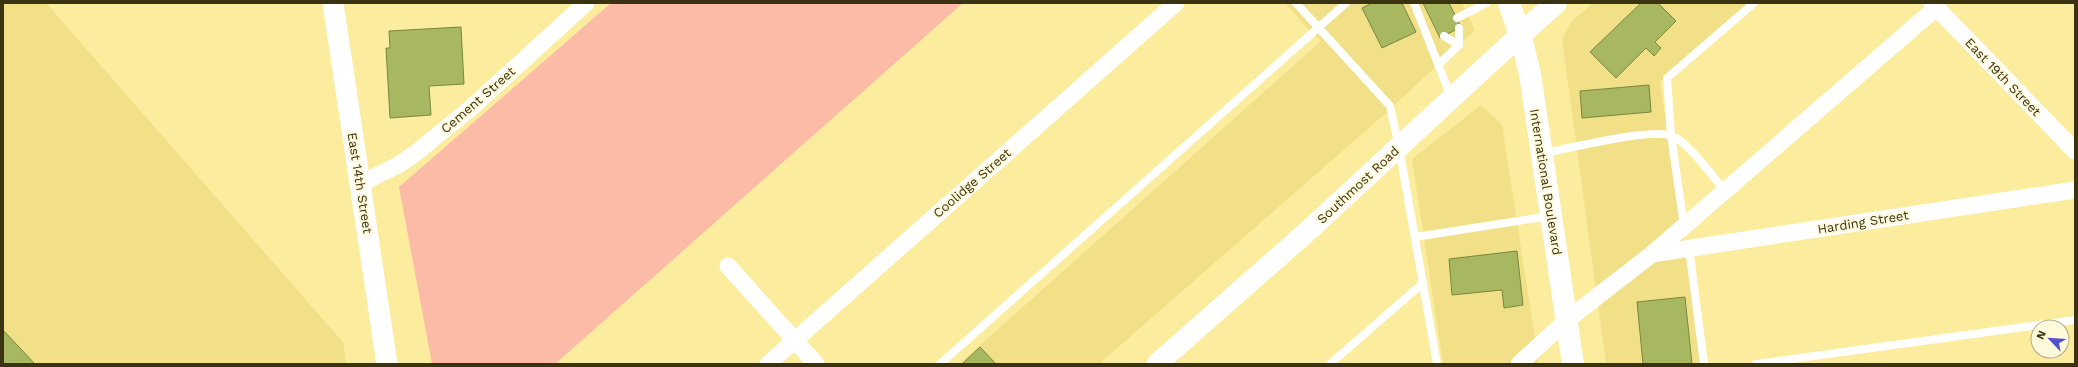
<svg xmlns="http://www.w3.org/2000/svg" width="2078" height="367" viewBox="0 0 2078 367" font-family="'Work Sans',sans-serif">
  <style>
    .built { fill: #f1e088 }
    .green { fill: #fcbba6 }
    .building { fill: #a7b860; stroke: #7a873e }
    .lines { fill: none; stroke-linecap: round; stroke-linejoin: round }
    .service { stroke: #fff; stroke-width: 8 }
    .minor { stroke: #fff; stroke-width: 17 }
    .tertiary { stroke: #fff; stroke-width: 21 }
    .secondary { stroke: #fff; stroke-width: 22 }
    .primary { stroke: #fff; stroke-width: 22 }
    .labels { text-anchor: middle; dominant-baseline: central; stroke-width: 4; stroke-linejoin: round; paint-order: stroke }
    .street-label { font-size: 13px; fill: #393312; stroke: #fff9db }
  </style>
  <rect width="100%" height="100%" fill="#fcec9d"/>
  <!-- built -->
  <path class="built" d="M3,3H46L343,342L346,364H3Z
    M1285,3H1462L1475,30L1386,113L1099,364H959L1321,41L1306,27Z
    M1593,3H1749L1660,82L1703,364H1606L1562,39L1572,21Z
    M1481,105L1502,125L1539,364H1443L1412,159Z"/>
  <!-- green -->
  <path class="green" d="M611,3H963L555,364H432L399,187Z"/>
  <!-- building -->
  <path class="building" d="M1372,3H1402L1416,32L1382,48L1362,8Z
    M1423,3H1449L1461,27L1440,38Z
    M1641,3H1658L1676,21L1655,42L1661,48L1654,56L1646,48L1616,78L1590,52Z
    M461,27L464,84L429,86L431,115L390,118L386,48H390L389,31Z
    M1649,85L1651,112L1582,118L1580,91Z
    M1517,251L1523,305L1504,308L1502,290L1452,295L1449,259Z
    M1685,297L1692,364H1643L1637,302Z
    M3,330L35,364H3Z
    M980,347L996,364H962Z"/>
  <g class="lines">
    <!-- service -->
    <path class="service" d="M1296,3L1390,106L1399,147L1437,364
      M1414,3L1451,97
      M1457,18L1487,3
      M1444,36L1459,45
      M1439,64L1459,45V28
      M1543,153C1568,149 1653,127 1672,136C1688,142 1713,177 1725,191
      M1684,226L1671,135L1667,78L1754,3
      M1415,237L1550,216
      M1689,248L1704,364
      M940,364L1346,3
      M1330,364L1423,283
      M1756,364L2075,320"/>
    <!-- minor -->
    <path class="minor" d="M1932,3L2075,151
      M360,184L400,164L417,152L472,107L586,3
      M1652,254L2075,190
      M728,266L816,364
      M768,364L1176,3
      M1519,364L1567,320L1652,254L1936,8"/>
    <!-- tertiary -->
    <path class="tertiary" d="M333,3L387,364
      M1157,364L1309,230L1520,35"/>
    <!-- secondary -->
    <path class="secondary" d="M1520,35L1556,3"/>
    <!-- primary -->
    <path class="primary" d="M1509,3L1522,41L1530,74L1573,364"/>
  </g>
  <g class="labels">
    <!-- street labels -->
    <g class="street-label">
      <text transform="translate(2003 77) rotate(46)">East 19th Street</text>
      <text transform="translate(478 100) rotate(-41)">Cement Street</text>
      <text transform="translate(1546 182) rotate(81)">International Boulevard</text>
      <text transform="translate(360 183) rotate(81)">East 14th Street</text>
      <text transform="translate(972 183) rotate(-41)">Coolidge Street</text>
      <text transform="translate(1358 185) rotate(-43)">Southmost Road</text>
      <text transform="translate(1863 222) rotate(-9)">Harding Street</text>
    </g>
  </g>
  <!-- border -->
  <rect width="2078" height="367" fill="none" stroke="#393312" stroke-width="8"/>
  <!-- north arrow -->
  <g transform="translate(2050 339) rotate(295)"><circle r="19" fill="#fff9db" stroke="#b0aa8b"/>
  <path d="M0-3L7 15L0 10L-7 15Z" fill="#5251c8"/>
  <text y="-6" font-size="11" font-weight="bold" text-anchor="middle" fill="#393312">N</text>
  </g>
</svg>
